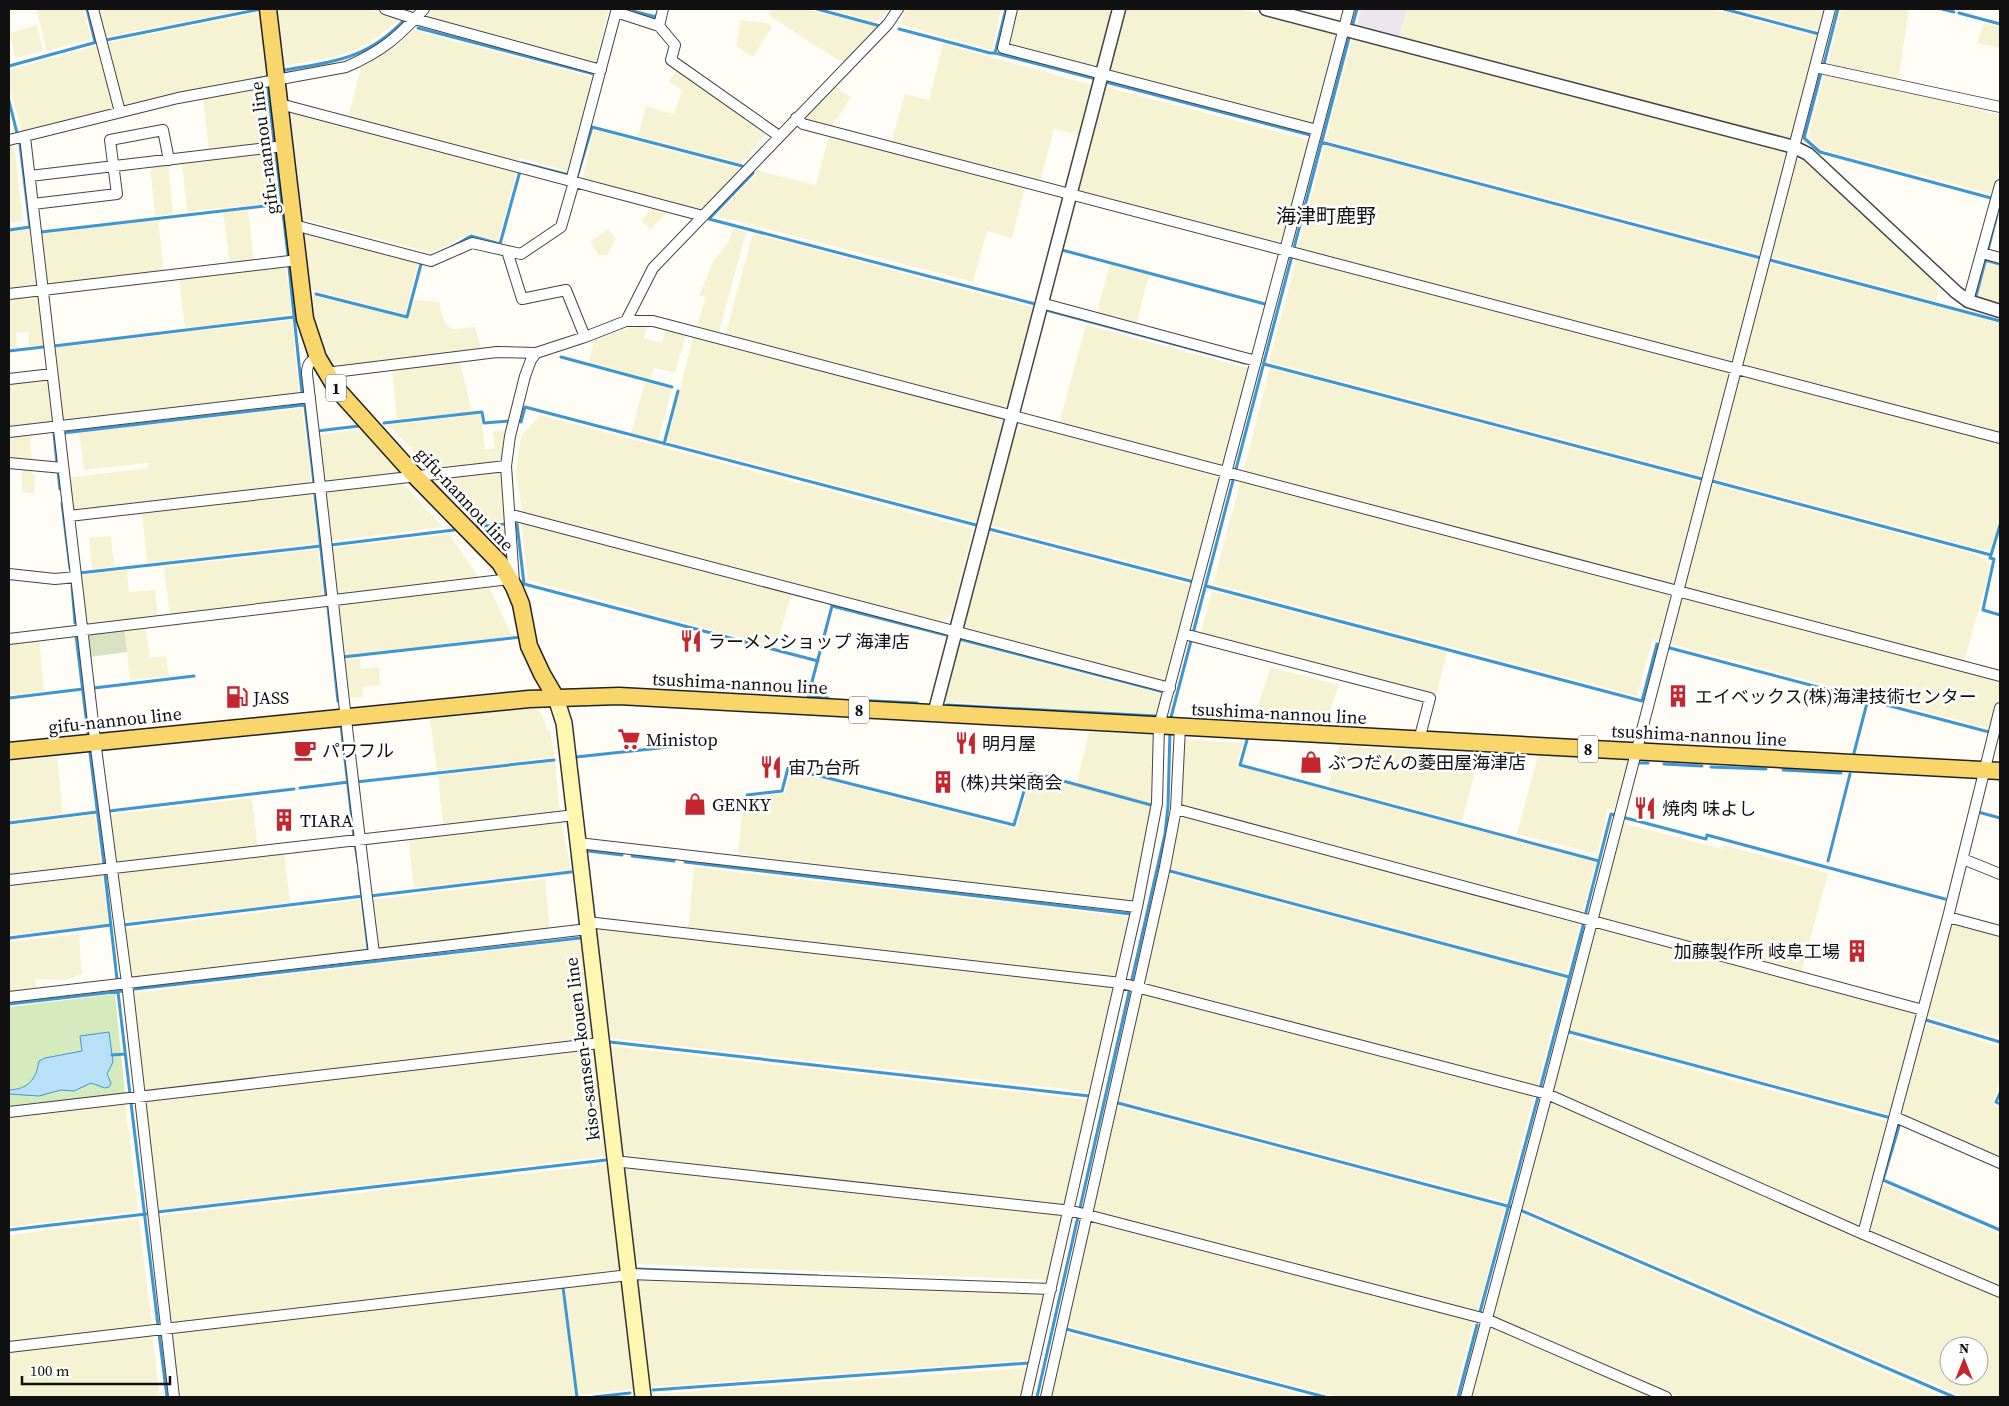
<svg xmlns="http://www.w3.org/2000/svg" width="2009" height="1406" viewBox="0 0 2009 1406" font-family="'Source Serif 4','Noto Sans JP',serif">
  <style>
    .industrial { fill: #eee6ef }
    .farmland { fill: #f6f3d4; fill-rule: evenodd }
    .green { fill: #d5ebbd }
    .cemetery { fill: #d9e3c4 }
    .water { fill: #b9e0f7; stroke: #3f96cf }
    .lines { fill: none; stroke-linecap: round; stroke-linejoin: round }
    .stream { stroke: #3f96cf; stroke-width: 3 }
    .minor-casing { stroke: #444; stroke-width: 12 }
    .tertiary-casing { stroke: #444; stroke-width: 15 }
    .secondary-casing { stroke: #333; stroke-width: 18 }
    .primary-casing { stroke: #222; stroke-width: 19 }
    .minor { stroke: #fff; stroke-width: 10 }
    .tertiary { stroke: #fff; stroke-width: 12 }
    .secondary { stroke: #fff6b0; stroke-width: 15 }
    .primary { stroke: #f9d66b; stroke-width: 16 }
    .labels { text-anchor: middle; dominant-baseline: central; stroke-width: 5; stroke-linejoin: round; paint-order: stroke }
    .shield { fill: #fff; stroke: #585858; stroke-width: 1 }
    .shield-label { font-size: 16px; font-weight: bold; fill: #111 }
    .street-label { font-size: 18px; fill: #111; stroke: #fff }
    .poi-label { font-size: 18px; fill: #111; stroke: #fff; text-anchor: start }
    .quarter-label { font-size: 20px; fill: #111; stroke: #fff }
  </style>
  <rect width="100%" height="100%" fill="#fffdf5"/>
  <!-- industrial -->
  <path class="industrial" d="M1361,9H1407L1399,37L1356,27Z"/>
  <!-- farmland -->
  <path class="farmland" d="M36,9H83L91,39L47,51Z
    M97,9H250L104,37Z
    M278,9H369L399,19L375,39L355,50L334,57L284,66Z
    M433,9H609L595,64L426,17Z
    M768,9H806L878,27L845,61L838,60L771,17Z
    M829,9H890L877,22Z
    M905,9H1001L992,50L901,25Z
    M1014,9H1112L1097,67L1095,70L1006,46Z
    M1126,9H1241L1334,33L1338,39L1314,127L1109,72Z
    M1407,9H1712L1819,37L1793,137L1788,139L1399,37Z
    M1735,9H1826L1820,31Z
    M1841,9H1909L1898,81L1827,66Z
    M262,12L270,73L263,75V79L125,106L121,104L106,43Z
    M741,20L767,23L772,27L753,57L736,46Z
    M1984,23L2000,27V48L1977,43Z
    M37,25L43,51L15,58L10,33Z
    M414,30L595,78L570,172L520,158L518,163L348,118L361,68L398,45Z
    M1353,36L1786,152L1787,157L1761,254L1326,140Z
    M943,44L1093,85L1079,135L1054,129L1040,182L891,143L905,94L929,100Z
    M99,45L114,106L112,110L22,132L9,86V70Z
    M676,69L767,133L741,163L638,136L646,106L674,114L682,90L669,82Z
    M1825,73L2000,115V167L1993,194L1820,149L1808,137Z
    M832,85L851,97L832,127L805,121L803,114Z
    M1106,87L1309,140L1281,244L1078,191Z
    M264,88L272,143L209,152L203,96Z
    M289,112L517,171L498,241L471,233L432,253L302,219Z
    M594,130L740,169L700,212L582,180Z
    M829,135L1025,186L1012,238L987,231L973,282L716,216L759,171L816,185Z
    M14,144L23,221L9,223V145Z
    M1325,145L1759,260L1734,359L1729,363L1297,250Z
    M273,151L279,202L187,212L182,161Z
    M1797,160H1803L1939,285L1936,301L1771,257Z
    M168,163L173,214L155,216L150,165Z
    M653,206L669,210L651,229L641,221Z
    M248,210L254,262L230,265L223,212Z
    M158,219L164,272L48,286L44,282L39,234Z
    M31,229L38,283L35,288L9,291V231Z
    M608,229L616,239L607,255H599L590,242Z
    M733,229L746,232L719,332L697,326L706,297L699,295L714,260L729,241Z
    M304,232L418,262L405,314L310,289Z
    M753,233L1034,308L1010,401L1002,408L725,336Z
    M1297,257L1726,371L1729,375L1703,476L1269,362Z
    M1986,262L2000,265V305L1976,298Z
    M1769,263L2000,323V434L1745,368L1742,363Z
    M1110,265L1149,275L1136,325L1096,315Z
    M279,266L286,270L292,314L185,328L179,277Z
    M35,293L39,296L44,345L29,346L28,332L16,333L17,348L9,349V296Z
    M311,295L407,319L414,300L439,302L444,321L450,328L455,329L475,327L481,348L478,351L334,367L323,346L316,325Z
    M292,320L299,394L67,421L61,416L53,348Z
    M1086,325L1251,369L1227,461L1220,466L1059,424Z
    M647,326L644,338L662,343L666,329L686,334L675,373L654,368L651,379L589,362L594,340L628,328Z
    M693,337L999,418L1003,426L977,522L667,441Z
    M460,362L472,412L397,419L392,368Z
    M1270,368L1701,482L1675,582L1671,585L1243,473Z
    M1744,375L2000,443V520L1992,552L1713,478L1739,378Z
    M43,378L48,381L53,421L50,424L9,428V382Z
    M645,382L672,389L658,440L631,433Z
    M302,408L311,480L307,485L73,513L69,480L73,477L149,468L148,463L84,470L79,432Z
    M481,414L485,449L495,448L493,431L507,430L501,462L432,472L389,425Z
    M540,415L973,529L951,616L941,622L522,512L516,470L521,436Z
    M1024,425L1215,475L1221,483L1195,579L990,525L1013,437L1018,430Z
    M361,429L395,467L400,475L329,484L323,479L319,435Z
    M30,433L32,464L10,461L9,435Z
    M22,468L32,469V474L35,475L34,494L22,492Z
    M494,471L500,474L505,520L474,525L435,481L437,477Z
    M1241,480L1667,593L1670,600L1660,641L1653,639L1637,696L1213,584Z
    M399,483L405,486L443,527L330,541L325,494L329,490Z
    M1711,484L1974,554L1984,559L1991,565L1964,662L1683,589Z
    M309,492L312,496L318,543L147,563L142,512Z
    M521,521L792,592L776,647L528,580Z
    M505,528L509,561H504L477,531Z
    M988,532L1194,586L1168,682L962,628Z
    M449,534L474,570L478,580L339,596L335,592L330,548Z
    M111,536L114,567L92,569L89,538Z
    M318,549L324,596L170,615L164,567Z
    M127,570L129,592L155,590L158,617L88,625L85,623L79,575Z
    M487,587L490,588L512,636L342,656L336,606L338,603Z
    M1212,591L1447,652L1436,696L1200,635Z
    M1682,596L2000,678V692L1991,729L1668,643Z
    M145,624L150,658L166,656L169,676L130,680L124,627Z
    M39,640L44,691L9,695V643Z
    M960,642L1165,695L1159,714L944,702Z
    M360,658L361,669L379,667L380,685L362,687L363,697L346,698L342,660Z
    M1271,667L1339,685L1325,726L1252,722Z
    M534,708L542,714L547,730H550L555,757L437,771L430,719Z
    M1089,732L1156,735L1155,806L1133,902L738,854L744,798L785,793L791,771L1016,829L1031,776L1076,786Z
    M1185,739L1243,743L1236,766L1596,862L1582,913L1181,807Z
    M1339,746L1480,754L1462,821L1328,786Z
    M1538,755L1629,760L1615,810L1608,808L1597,854L1517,834Z
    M57,756L63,814L9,820V761Z
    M555,762L560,813L443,826L438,776Z
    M252,798L258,848L119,865L113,861L108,815Z
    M95,815L101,867L10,877L9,825Z
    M1185,817L1581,920L1567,973L1170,869L1179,822Z
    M561,820L571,870L414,888L408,837Z
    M1622,823L1722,849L1723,845L1828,873L1801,973L1598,918Z
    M284,851L290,903L123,922L117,872Z
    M694,867L1131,917L1117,976L1112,979L688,930Z
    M102,874L109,924L9,935V885Z
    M1168,874L1566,978L1536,1089L1144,985Z
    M545,879L550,929L380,949L376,947L371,900Z
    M360,900L366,951L134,978L130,976L124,929Z
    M1951,923L2000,936V1038L1924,1015Z
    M596,927L1108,985L1113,991L1091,1092L609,1038Z
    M1599,928L1918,1013L1892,1115L1568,1030L1594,930Z
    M79,934L82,974L66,980L35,979L36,989L9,993V942Z
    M582,940L595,1037L593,1041L148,1093L144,1090L133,993Z
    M1142,992L1534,1096L1506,1202L1118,1100Z
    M1922,1022L2000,1047V1083L1992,1103L2000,1107V1160L1903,1118L1900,1109Z
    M1566,1036L1890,1122L1863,1224L1858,1226L1554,1095L1552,1089Z
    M609,1046L1089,1100L1066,1201L1062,1206L627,1156L621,1148Z
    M596,1050L609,1156L158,1210L145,1102L147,1100Z
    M1551,1101L2000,1295V1397H1964L1521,1207L1547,1102ZM1949,1346H1979V1376H1949Z
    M125,1102L138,1211L9,1227V1116Z
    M1117,1106L1505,1208L1477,1314L1093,1212Z
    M609,1164L623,1269L621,1272L175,1324L171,1320L158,1216Z
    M622,1165L1058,1215L1061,1221L1048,1280L635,1264Z
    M1881,1183L2000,1235V1286L1870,1230Z
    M1519,1213L1942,1397H1679L1494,1317Z
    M139,1219L152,1326L9,1343V1235Z
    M1090,1222L1474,1321L1454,1397H1338L1067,1326Z
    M636,1277L1046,1293L1031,1360L649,1387Z
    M622,1278L636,1389L578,1395L565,1285Z
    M562,1287L575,1396L181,1397L173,1337L176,1332Z
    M1489,1327L1653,1397H1471Z
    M1066,1333L1311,1397H1051Z
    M152,1335L160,1397H9V1352Z
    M1029,1368L1022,1397H650V1394Z"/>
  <!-- green -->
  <path class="green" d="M115,994L125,1094L9,1108V1007Z"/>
  <!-- cemetery -->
  <path class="cemetery" d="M124,627L127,652L90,657L87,631Z"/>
  <!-- water -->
  <path class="water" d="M109,1032L113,1062L107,1074L111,1083L109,1087L105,1088L91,1083L74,1091L61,1090L39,1096L9,1094V1090C28,1089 36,1080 39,1061L45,1058L82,1051L80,1036Z"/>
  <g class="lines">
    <!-- stream -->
    <path class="stream" d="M87,9L95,42
      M625,9L656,17L657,14
      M817,9L880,26
      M1006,9L995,53L1096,79
      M1724,9L1819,34
      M1942,9L1954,12
      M1959,13L2000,24
      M1352,27L1357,9
      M418,28L594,74
      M899,29L990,53H995
      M106,40L261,9
      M1824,64L1838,9
      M9,66L97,42
      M285,70C335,61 368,59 405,19
      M1821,73L1804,138L1820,152L1991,198
      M1102,81L1314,136
      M268,88L274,142
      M9,101L17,133
      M1321,142L1761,258
      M276,154L288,255
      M522,163L569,175
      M753,173L709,219L1035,304
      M577,177L592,127L742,166
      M9,230L30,227L20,144
      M41,232L282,204
      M452,247L471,236L500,244L520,171
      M1062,250L1265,304
      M1988,250L1997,215
      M1770,260L2000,321
      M1985,260L2000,264
      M289,267L302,393
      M316,294L407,317L421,264
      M1976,296L1986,258
      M1046,310L1245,363
      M54,346L294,317
      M9,351L43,347
      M561,357L672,387
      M1264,364L1702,479
      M519,421L521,422L525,407L976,525
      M384,423L482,412L484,423L509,421
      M317,431L359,426
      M63,433L303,405L305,406L314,483
      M54,434L57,463
      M664,444L678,391
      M58,471L60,489
      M1712,481L1991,555L1990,558L1994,559L1983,610L2000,615
      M315,495L326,595
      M62,503L70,568
      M517,524L524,584L818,661
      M477,527L505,524
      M989,529L1194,582
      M331,545L454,530
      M1991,555L2000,525
      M79,573L321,546
      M72,586L75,623
      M1206,586L1642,701L1657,644
      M328,607L338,701
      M76,635L88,733
      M959,639L1164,692
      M1666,647L1989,732
      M343,657L521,637
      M94,688L194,676
      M9,698L83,689
      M828,698L808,697L832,606L946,635
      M853,700L917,703
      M947,705L1157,716
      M1170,721L1350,34
      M341,725L354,837
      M1247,740L1240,765L1599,861
      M90,753L104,864
      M1854,753L1868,699
      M576,757L697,744
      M1638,763H1648
      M1664,764L1702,766
      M1711,767L1766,769
      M1783,770L1841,773
      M356,782L554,760
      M300,788L349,782
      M747,795L782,791L788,768L1014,825L1029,774L1034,773L1151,805
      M109,811L294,789
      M1978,813V812L2000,818
      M1622,817L1706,839L1707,835L1945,899
      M9,823L97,812
      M355,843L358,863
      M588,851L622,855
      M632,856L674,861
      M1828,861L1850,774
      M685,862L1131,914
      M1170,871L1569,977
      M359,872L368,949
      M105,874L117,979
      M370,896L571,872
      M1586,912L1611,814L1614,815
      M123,925L363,896
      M9,938L111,925
      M135,989L580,938
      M118,992L130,1094
      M9,1004L123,991
      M1926,1020L2000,1042
      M1566,1031L1891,1118
      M610,1042L1089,1096
      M112,1055L125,1054
      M1540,1089L1584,922
      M2000,1093L1996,1102L2000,1104
      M131,1103L158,1325
      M1118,1103L1511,1207
      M1897,1124L1899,1126L1883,1180L2000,1230
      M1520,1210L1954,1397
      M157,1212L606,1160
      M9,1230L146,1214
      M638,1269L817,1276
      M563,1287L577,1397
      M1480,1312L1538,1097
      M1066,1329L1325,1397
      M159,1334L167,1397
      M653,1390L1029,1363
      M594,1397L630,1393
      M1037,1397L1165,834L1168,806L1170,730
      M1458,1397L1477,1325"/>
    <defs>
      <path id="minor" d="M93,9L120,112
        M385,9L415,19L601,70
        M1012,9L1003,48L1317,130
        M659,26L675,45L671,60L779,136
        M1815,67L2000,107
        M280,104L703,216
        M796,118L803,124L2000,438
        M25,137L96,748L127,983L174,1397
        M9,140L178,98L346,67C383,51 398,37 424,9
        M30,176L284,146
        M571,181L616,12L659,26L663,9
        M33,204L117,194L110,140L163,130L169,160
        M294,225L431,261L472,243L521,254L561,227L574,182
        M507,251L522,299L566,290L585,337
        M1982,253L2000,258
        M9,294L298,260
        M1968,301L2000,185
        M1041,303L1256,361
        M626,321L653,268L888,24L898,9
        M318,358C309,361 307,365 307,374C330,567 349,761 374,953
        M326,373L497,352L536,353L585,337L626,321H653L2000,676
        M9,379L52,374
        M9,432L310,397
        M9,463L63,468
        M69,516L506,466
        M510,517L516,516L1170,688
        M9,574L55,579L76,577
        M514,582L506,466L510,436L525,376L531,360L536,353
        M1184,634L1430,698L1419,740
        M9,639L510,579
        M1176,809L1923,1010
        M578,843L1137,907
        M1963,859L2000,874
        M9,880L575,815
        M1948,917L2000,931
        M587,922L1121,983L1547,1094L1863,1234L2000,1292
        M9,997L588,929
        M9,1112L600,1043
        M1895,1117L2000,1163
        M614,1161L1072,1211L1486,1319L1666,1397
        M1863,1234L1948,917L2000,708
        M629,1274L1051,1289
        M9,1347L629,1275
        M1026,1397L1137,907L1157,803L1159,726L1349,9
        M1046,1397L1165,867L1176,809L1180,727
        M1466,1397L1547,1094L1830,9"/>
      <path id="tertiary" d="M1266,9L1794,147L1808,154L1956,292L1968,301L2000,311
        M934,714L1119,9"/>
      <path id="secondary" d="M556,698L564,723L643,1397"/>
      <path id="primary" d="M268,9L305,319L318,358L336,388L416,477L500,563L514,587L521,604L529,646L542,674L556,698
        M9,751L529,699L619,696L2000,771"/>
    </defs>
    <!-- minor casing -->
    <use href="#minor" class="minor-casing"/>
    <!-- tertiary casing -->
    <use href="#tertiary" class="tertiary-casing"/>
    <!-- secondary casing -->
    <use href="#secondary" class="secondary-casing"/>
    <!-- primary casing -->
    <use href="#primary" class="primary-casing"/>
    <!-- minor -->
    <use href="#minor" class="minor"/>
    <!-- tertiary -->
    <use href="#tertiary" class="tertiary"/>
    <!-- secondary -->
    <use href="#secondary" class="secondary"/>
    <!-- primary -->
    <use href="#primary" class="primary"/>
  </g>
  <!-- icons -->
  <defs>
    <symbol id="restaurant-bare" viewBox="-9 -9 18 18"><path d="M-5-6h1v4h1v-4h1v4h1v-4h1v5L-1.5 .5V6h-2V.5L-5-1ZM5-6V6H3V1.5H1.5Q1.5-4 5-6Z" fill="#c4262e" stroke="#fff" stroke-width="2.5" paint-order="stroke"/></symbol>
    <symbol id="building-bare" viewBox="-9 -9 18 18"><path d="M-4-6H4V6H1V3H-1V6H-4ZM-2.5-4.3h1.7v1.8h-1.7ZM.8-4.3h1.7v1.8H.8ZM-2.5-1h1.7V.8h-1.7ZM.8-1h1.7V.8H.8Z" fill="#c4262e" stroke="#fff" stroke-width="2.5" paint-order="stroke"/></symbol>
    <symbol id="fuel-bare" viewBox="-9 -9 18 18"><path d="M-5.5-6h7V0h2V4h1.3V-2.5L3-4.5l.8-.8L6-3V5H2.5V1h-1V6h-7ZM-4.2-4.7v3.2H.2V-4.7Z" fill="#c4262e" stroke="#fff" stroke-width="2.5" paint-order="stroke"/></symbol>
    <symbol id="supermarket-bare" viewBox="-9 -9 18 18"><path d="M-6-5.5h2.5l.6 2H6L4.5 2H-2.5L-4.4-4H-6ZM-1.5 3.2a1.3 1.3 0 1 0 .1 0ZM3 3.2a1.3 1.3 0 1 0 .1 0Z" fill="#c4262e" stroke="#fff" stroke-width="2.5" paint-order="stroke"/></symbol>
    <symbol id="cafe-bare" viewBox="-9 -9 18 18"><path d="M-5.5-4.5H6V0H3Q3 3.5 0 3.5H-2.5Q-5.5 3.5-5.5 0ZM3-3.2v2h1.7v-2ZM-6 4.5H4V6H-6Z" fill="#c4262e" stroke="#fff" stroke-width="2.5" paint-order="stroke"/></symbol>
    <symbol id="shop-bare" viewBox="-9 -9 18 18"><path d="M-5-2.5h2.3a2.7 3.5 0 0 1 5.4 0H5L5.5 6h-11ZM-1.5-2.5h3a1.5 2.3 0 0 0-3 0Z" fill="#c4262e" stroke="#fff" stroke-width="2.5" paint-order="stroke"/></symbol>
  </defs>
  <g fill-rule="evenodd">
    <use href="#restaurant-bare" x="675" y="625" width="32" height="32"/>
    <use href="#building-bare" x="1662" y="680" width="32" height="32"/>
    <use href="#fuel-bare" x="221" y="681" width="32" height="32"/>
    <use href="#supermarket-bare" x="613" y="723" width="32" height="32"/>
    <use href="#restaurant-bare" x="950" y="727" width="32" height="32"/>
    <use href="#cafe-bare" x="289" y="734" width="32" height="32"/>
    <use href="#shop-bare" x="1295" y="746" width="32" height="32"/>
    <use href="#restaurant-bare" x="755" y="751" width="32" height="32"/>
    <use href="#building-bare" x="927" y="766" width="32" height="32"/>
    <use href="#shop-bare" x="679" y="788" width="32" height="32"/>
    <use href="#restaurant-bare" x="1629" y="792" width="32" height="32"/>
    <use href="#building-bare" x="268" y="804" width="32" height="32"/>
    <use href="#building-bare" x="1841" y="935" width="32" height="32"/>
  </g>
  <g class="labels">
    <!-- shield labels -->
    <g class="shield">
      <rect x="326" y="374.5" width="20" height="27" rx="4"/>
      <rect x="849" y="696.5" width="20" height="27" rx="4"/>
      <rect x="1578" y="735.5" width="20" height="27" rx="4"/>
    </g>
    <g class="shield-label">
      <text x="336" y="388">1</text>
      <text x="859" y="710">8</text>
      <text x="1588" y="749">8</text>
    </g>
    <!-- street labels -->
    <g class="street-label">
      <text transform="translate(264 148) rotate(-97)">gifu-nannou line</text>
      <text transform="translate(465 499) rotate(47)">gifu-nannou line</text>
      <text transform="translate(740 683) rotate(3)">tsushima-nannou line</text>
      <text transform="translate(1279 713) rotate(3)">tsushima-nannou line</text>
      <text transform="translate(115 720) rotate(-6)">gifu-nannou line</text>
      <text transform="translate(1699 735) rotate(3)">tsushima-nannou line</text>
      <text transform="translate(582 1049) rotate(-97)">kiso-sansen-kouen line</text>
    </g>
    <!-- poi labels -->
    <g class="poi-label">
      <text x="708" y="641">ラーメンショップ 海津店</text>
      <text x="1695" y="696">エイベックス(株)海津技術センター</text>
      <text x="253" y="697">JASS</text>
      <text x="646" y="739">Ministop</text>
      <text x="982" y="743">明月屋</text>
      <text x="322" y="750">パワフル</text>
      <text x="1328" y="762">ぶつだんの菱田屋海津店</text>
      <text x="788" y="767">宙乃台所</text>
      <text x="960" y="782">(株)共栄商会</text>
      <text x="712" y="804">GENKY</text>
      <text x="1662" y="808">焼肉 味よし</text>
      <text x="300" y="820">TIARA</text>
      <text x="1840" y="951" text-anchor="end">加藤製作所 岐阜工場</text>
    </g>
    <!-- quarter labels -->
    <g class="quarter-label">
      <text x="1326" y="216">海津町鹿野</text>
    </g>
  </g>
  <!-- border -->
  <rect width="2009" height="1406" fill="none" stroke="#111111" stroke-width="20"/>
  <!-- north arrow -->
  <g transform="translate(1964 1361)"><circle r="24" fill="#ffffff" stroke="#a0a0a0"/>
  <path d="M0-4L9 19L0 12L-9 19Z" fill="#c4262e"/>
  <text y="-8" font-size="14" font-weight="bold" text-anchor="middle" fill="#111111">N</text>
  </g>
  <!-- scale -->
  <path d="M22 1376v8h148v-8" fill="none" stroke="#111111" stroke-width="2.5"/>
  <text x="30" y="1376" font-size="15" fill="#111111" stroke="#ffffff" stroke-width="4" paint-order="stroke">100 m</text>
</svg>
